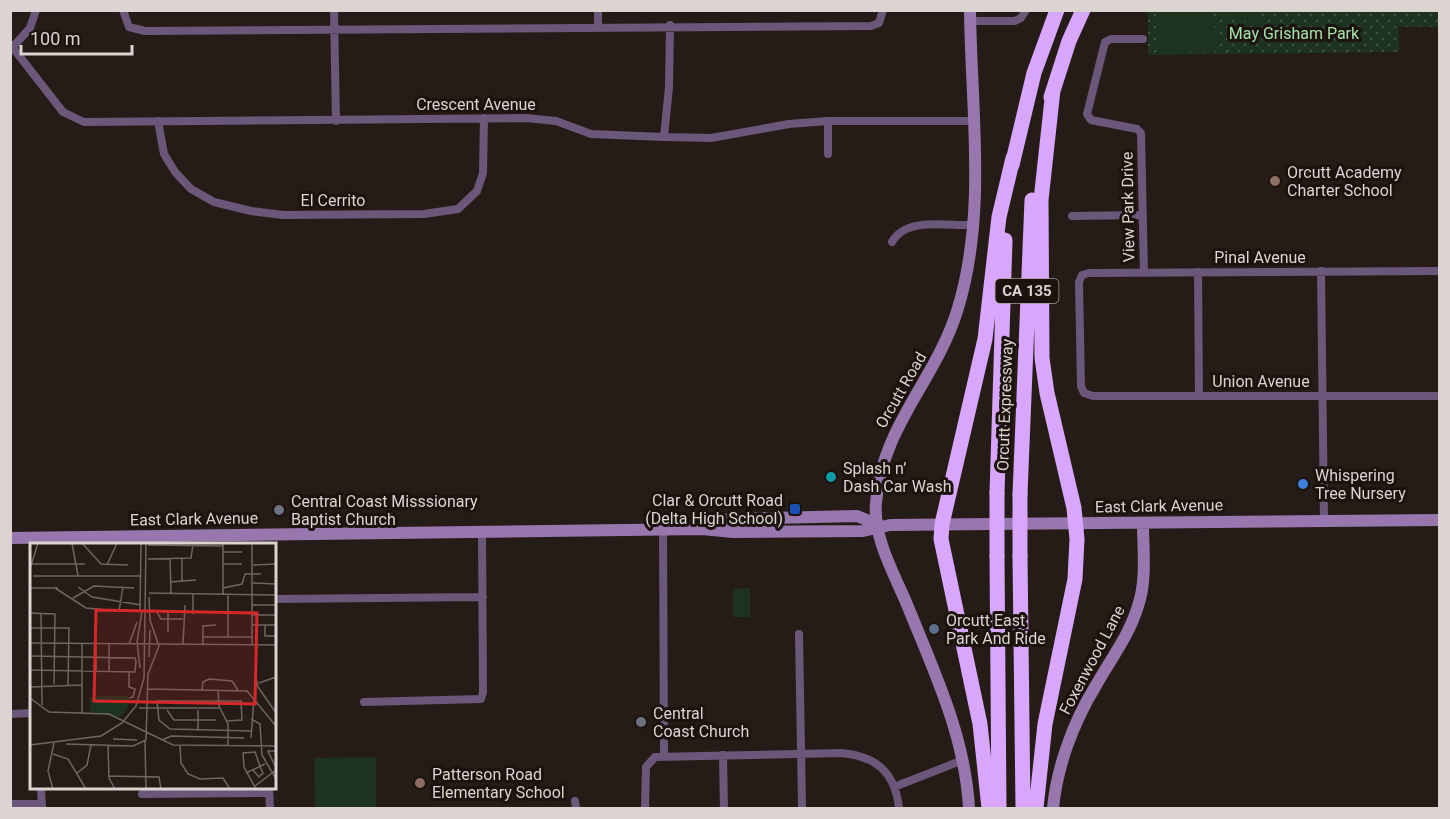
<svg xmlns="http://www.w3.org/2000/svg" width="1450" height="819" viewBox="0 0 1450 819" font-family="Roboto,sans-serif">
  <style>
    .grass { fill: url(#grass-dots) }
    .pitch { fill: #1d321f }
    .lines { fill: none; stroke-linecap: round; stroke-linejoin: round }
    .street { stroke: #6b5779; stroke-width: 8 }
    .secondary { stroke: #9777ad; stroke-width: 12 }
    .highway { stroke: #d8a6fb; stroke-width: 15 }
    .highway-bridge { stroke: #d8a6fb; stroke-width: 15 }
    .education-dot { fill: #8d6e63; stroke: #1c130e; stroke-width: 2 }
    .culture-dot { fill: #0f9aa8; stroke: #1c130e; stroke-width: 2 }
    .shop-dot { fill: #3f7fe0; stroke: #1c130e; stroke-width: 2 }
    .transit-dot { fill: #1a4fb4; stroke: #1c130e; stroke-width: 2 }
    .worship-dot { fill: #6b7280; stroke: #1c130e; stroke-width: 2 }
    .service-dot { fill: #5c6f8a; stroke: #1c130e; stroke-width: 2 }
    .labels { text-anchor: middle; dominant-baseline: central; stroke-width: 6; stroke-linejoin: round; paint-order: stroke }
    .shield { fill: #1c130e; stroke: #a29a96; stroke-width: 1.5 }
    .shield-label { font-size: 15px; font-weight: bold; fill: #dbd4d0 }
    .park-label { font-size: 16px; fill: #a4e0a8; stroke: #1c130e }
    .street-label { font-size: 16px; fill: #dbd4d0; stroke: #1c130e }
    .poi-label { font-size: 16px; fill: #dbd4d0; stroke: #1c130e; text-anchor: start }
    .inset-road { fill: none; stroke: #6e6661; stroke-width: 1.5 }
    .view { fill: #d62828; fill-opacity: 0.15; stroke: #d62828; stroke-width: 3 }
    .inset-edge { fill: none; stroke: #dbd4d0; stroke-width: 3 }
  </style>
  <defs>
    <pattern id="grass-dots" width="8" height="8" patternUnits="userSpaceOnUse" patternTransform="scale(1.5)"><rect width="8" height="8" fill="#1d321f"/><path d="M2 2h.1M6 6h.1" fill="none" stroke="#3d4f3e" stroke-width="1.8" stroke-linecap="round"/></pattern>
  </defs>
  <rect width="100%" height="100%" fill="#261c17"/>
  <!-- grass -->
  <path class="grass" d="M1148,11H1439V27H1399V52L1148,55Z"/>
  <!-- pitch -->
  <path class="pitch" d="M1156,11H1213L1218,51L1161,52L1156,48Z
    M1219,11H1260L1259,23L1233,19Z
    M750,588V617H733V589Z
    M376,757V808H315L314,758Z"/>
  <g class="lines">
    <!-- street -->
    <path class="street" d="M123,10L129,27L145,31L871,26L879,23L883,10
      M334,10L336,121
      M598,10V26
      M970,21H1015L1021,18L1026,10
      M1143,39H1111L1105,42L1087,114L1091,120L1137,129L1141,133L1144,273
      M10,44L63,112L84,122L526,118L556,121L591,134L664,137L711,138L789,124L828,121H973
      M13,47L30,28L36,10
      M158,121L164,154L175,172L191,189L214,202L251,211L283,215L424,214L458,209L477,191L483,173L484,118
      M828,121V154
      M664,137L669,87L670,25
      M1072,216L1143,215
      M892,242C906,217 946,226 972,225
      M1321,271L1324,520
      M1440,271L1089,273L1082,275L1079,282L1081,386L1084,393L1093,396H1440
      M1198,272L1199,396
      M663,529L664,755
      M274,599L483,597
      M799,634L802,806
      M364,702L481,699L483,692L482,532
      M10,714L32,713
      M723,755L724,808
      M894,787L963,760
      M41,788L42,808
      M269,788L270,808
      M142,794L269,793
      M575,801L576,808
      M10,804H42
      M645,808L646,767L655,757L841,753C876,756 895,772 899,808"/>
    <!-- secondary -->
    <path class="secondary" d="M706,527L729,519L857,516L879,525
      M10,538L702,529L733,532L863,531L890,525L1440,520
      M969,808C965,735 933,669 906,602C893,572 873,536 876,503C881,427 937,379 958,308C987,213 971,108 970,10
      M1053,808C1057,767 1073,723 1095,687C1110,660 1129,636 1138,606C1147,580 1143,550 1143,523"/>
    <!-- highway -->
    <path class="highway" d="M1051,97L1069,41L1083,10
      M1012,165L1034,73L1057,10
      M997,493L1005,240
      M1020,494L1032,200
      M997,556L999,808
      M1020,556L1023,808
      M989,808L980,724L941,539L942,524L985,339L999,217L1013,158
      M1036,808L1045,724L1075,579L1077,539L1074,508L1047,393L1042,358L1041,200L1053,90"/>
    <!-- highway-bridge -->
    <path class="highway-bridge" d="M997,556V493
      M1020,556V494"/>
  </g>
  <!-- markers -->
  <g class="education-dot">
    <circle cx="1275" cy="181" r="6"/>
    <circle cx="420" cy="783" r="6"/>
  </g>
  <circle class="culture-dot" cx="831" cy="477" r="6"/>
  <circle class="shop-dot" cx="1303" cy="484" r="6"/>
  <rect class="transit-dot" x="789" y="503" width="12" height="12" rx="3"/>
  <g class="worship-dot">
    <circle cx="279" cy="510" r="6"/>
    <circle cx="641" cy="722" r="6"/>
  </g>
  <circle class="service-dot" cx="934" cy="629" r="6"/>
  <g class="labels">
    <!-- shield labels -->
    <rect class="shield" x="995.5" y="279" width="63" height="24" rx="4.5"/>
    <g class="shield-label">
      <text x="1027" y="291">CA 135</text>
    </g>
    <!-- park labels -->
    <g class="park-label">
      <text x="1294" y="33">May Grisham Park</text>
    </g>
    <!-- street labels -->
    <g class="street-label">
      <text x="476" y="104">Crescent Avenue</text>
      <text x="333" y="200">El Cerrito</text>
      <text transform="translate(1128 207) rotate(-91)">View Park Drive</text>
      <text x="1260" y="257">Pinal Avenue</text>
      <text x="1261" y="381">Union Avenue</text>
      <text transform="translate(901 390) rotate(-60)">Orcutt Road</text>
      <text transform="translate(1005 405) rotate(-88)">Orcutt Expressway</text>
      <text transform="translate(1159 506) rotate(-1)">East Clark Avenue</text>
      <text transform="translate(194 519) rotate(-1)">East Clark Avenue</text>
      <text transform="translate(1092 660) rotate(-62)">Foxenwood Lane</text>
    </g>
    <!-- poi labels -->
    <g class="poi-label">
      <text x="1287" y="172">Orcutt Academy<tspan x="1287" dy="18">Charter School</tspan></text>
      <text x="843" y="468">Splash n’<tspan x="843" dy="18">Dash Car Wash</tspan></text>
      <text x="1315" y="475">Whispering<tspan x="1315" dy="18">Tree Nursery</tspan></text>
      <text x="783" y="500" text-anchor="end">Clar &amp; Orcutt Road<tspan x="783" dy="18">(Delta High School)</tspan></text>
      <text x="291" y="501">Central Coast Misssionary<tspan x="291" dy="18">Baptist Church</tspan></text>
      <text x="946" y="620">Orcutt East<tspan x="946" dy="18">Park And Ride</tspan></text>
      <text x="653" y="713">Central<tspan x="653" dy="18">Coast Church</tspan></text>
      <text x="432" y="774">Patterson Road<tspan x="432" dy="18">Elementary School</tspan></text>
    </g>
  </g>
  <!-- overview -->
  <g transform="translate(30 543)">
    <rect width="246" height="246" fill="#261c17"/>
    <path d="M70,153H98V165L90,174L60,168V155Z" fill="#1d321f"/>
    <path class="inset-road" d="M42,0L48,33M52,0L71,21L98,22M118,2L193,3M193,9H212M140,15L141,51M118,16L161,15L163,2M2,21H55M193,21H212M77,22L87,0M223,22L246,21M0,26L8,0M3,33H111M152,38V15M140,39L166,37M223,40L246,41M48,44L62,54L111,62M0,45H28M25,45L56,65L89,68L93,44M193,45L212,41L215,31H231M119,50L246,52M163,51V71M193,51V1M43,55L64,43L104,45M222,62H246M110,69L111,0M127,69L131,76H153M0,70L25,71L24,141M11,70L12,162M138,70V89M222,72H246M222,82H246M235,82V93H246M0,85H39L38,142M173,94H222M198,94V51M0,100L246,102M99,101L107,79M153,101L155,62M173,101V83L186,82M222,101V0M0,113L105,115L106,118L105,129L0,127M119,114L120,87M110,125L107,99L112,68M66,128V101M79,128V101M226,134L228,144L246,170M229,140L246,134M1,144L52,142M118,146L217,148L246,183M172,147L173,139L179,136L202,138L208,147M188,147L189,163L198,181V203M0,155L19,169L79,171L143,202L246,203M99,155L103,154L105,146L99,144V129M109,165H190M137,167L144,177H186M52,170V101M221,176L230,181L232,212L246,236M197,178L212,177L211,158H127L129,177L140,186L221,188M168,187V167M221,195L224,156M83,196L107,197M132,197L141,193L214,195M115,198L116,246M36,201L103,203L116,197L118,131L129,103L120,77L119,54M0,202L71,193L92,180L106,163L114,135L116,0M78,202L79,235L85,246M150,203L151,220L158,231L170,236L193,235L200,246M246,208H238L246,225M23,211L38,216L56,246M223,227L229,234L233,230L230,224M47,230L57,222L61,202M216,230L235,221M79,233L129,234L131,246M225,243L246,227M23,246L18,228L24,200M226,246L214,224L213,210L225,209L230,223"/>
    <path class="view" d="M66,67L227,70L225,161L64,158Z"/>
    <rect width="246" height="246" class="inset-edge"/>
  </g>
  <!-- border -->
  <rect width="1450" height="819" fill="none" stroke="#dbd4d0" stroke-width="24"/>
  <!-- scale -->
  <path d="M21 45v9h111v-9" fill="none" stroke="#dbd4d0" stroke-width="3"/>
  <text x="30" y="45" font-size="18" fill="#dbd4d0" stroke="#1c130e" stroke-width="4.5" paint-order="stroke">100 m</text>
</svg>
